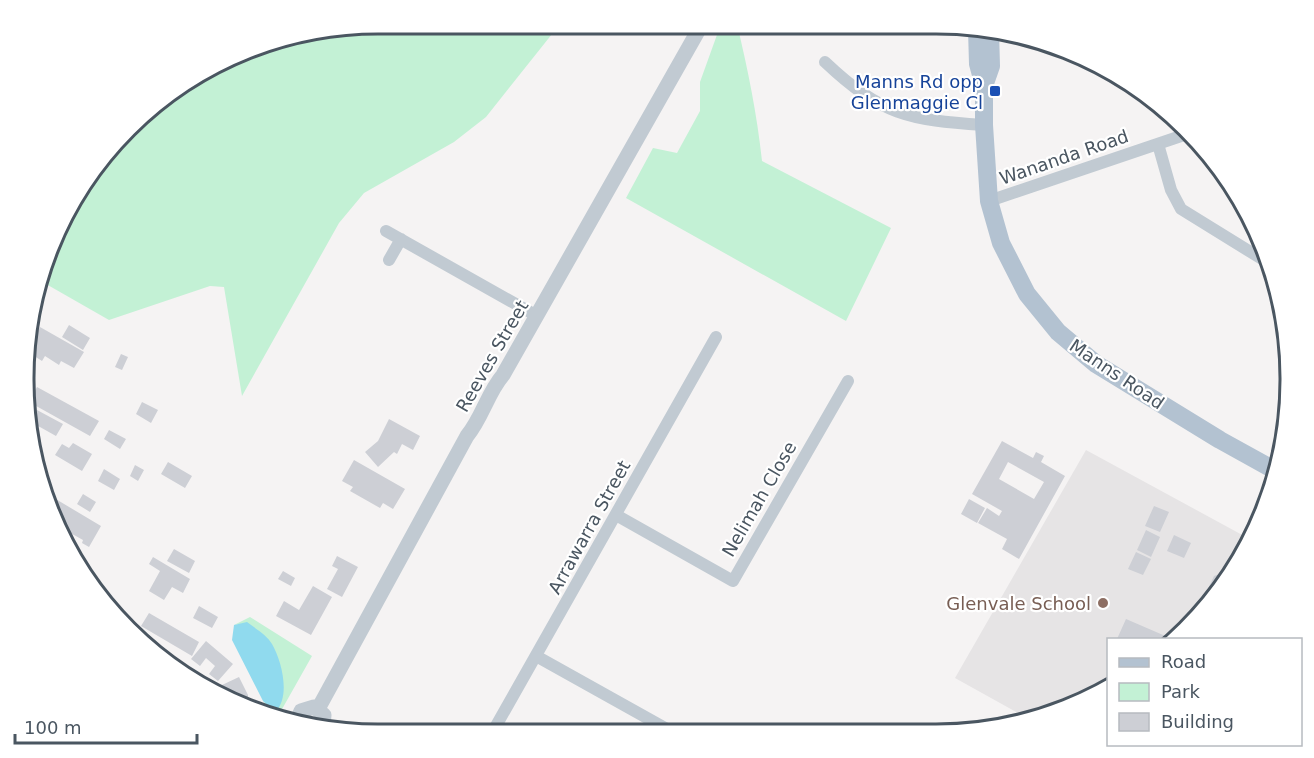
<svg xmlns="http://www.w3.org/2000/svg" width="1314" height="758" viewBox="0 0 1314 758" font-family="'DejaVu Sans',sans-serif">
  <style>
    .education { fill: #e6e4e5 }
    .green { fill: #c3f1d5 }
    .water { fill: #90daee }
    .building { fill: #cdcfd5; fill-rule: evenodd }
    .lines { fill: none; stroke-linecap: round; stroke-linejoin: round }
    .minor { stroke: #c1cad2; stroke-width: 12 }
    .tertiary { stroke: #c1cad2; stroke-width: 15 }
    .primary { stroke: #b3c2d1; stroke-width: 18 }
    .transit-dot { fill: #1a4fb4; stroke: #fff; stroke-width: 2 }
    .education-dot { fill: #8d6e63; stroke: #fff; stroke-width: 2 }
    .labels { text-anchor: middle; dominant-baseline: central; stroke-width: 4.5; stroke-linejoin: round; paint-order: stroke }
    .transit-label { font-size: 18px; fill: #164399; stroke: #fff; text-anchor: end }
    .street-label { font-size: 18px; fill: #4a5661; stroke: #fff }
    .education-label { font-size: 18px; fill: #785e54; stroke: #fff; text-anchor: end }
    .rim { fill: none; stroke: #4a5661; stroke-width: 3 }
  </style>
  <rect width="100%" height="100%" fill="#f5f3f3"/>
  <!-- education -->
  <path class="education" d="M1086,450L1246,537L1230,576L1186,630L1174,639L1108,640V688L1049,715L1029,719L955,678Z"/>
  <!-- green -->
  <path class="green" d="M379,24H560L486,117L454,142L364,193L339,223L242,396L224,287L210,286L109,320L39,280L84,181L163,97L265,43Z
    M725,24H737C748,70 757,114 762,161L891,228L846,321L626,198L653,148L677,153L700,111V82L718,32Z
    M250,617L312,656L277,718L271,716L263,701L275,712L247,623L234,625Z"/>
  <!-- water -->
  <path class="water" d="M247,622C256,629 267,635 272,644C282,661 291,698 275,712L263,701L232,640L234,625Z"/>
  <!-- building -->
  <path class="building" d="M69,325L90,338L83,350L62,337Z
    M40,327L84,352L74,368L61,361L59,365L45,356L42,361L28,352Z
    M121,354L128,357L122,370L115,367Z
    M37,387L99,421L90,436L29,402Z
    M142,402L158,410L151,423L136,414Z
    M37,410L63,424L56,436L31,422Z
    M389,419L420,436L413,450L402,444L397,454L394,452L378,467L365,452L378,441Z
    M109,430L126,439L120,449L104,439Z
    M1002,441L1033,458L1036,452L1044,456L1041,462L1065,476L1019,559L1002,549L1007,539L978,523L987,508L999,516L1002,511L972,494ZM1008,462L1044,482L1034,499L999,479Z
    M73,443L92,454L82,471L55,455L62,444L69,448Z
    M354,460L405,489L393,509L383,503L380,508L350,491L353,487L342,481Z
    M168,462L192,476L185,488L161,474Z
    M135,465L144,470L138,481L130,476Z
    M104,469L120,479L114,490L98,481Z
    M83,494L96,502L90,512L77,504Z
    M54,498L101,526L89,547L82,543L83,540L65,530L64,532L50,506Z
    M969,499L985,508L977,523L961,514Z
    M1154,506L1169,512L1160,532L1145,526Z
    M1146,530L1160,537L1151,557L1137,550Z
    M1174,535L1191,543L1184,558L1167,551Z
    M174,549L195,561L189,573L167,561Z
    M1136,552L1151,559L1143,575L1128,569Z
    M337,556L358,567L342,597L327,589L338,569L332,566Z
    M153,557L190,579L183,593L172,587L164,600L149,591L160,571L149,564Z
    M1233,569L1230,576L1194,619L1214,576Z
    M283,571L295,578L291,586L278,579Z
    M313,586L332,597L311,635L276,616L284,601L299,610Z
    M199,606L218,617L212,628L193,618Z
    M149,613L199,642L192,656L141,626Z
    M1126,619L1170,638L1179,636L1174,639H1117Z
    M206,641L233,664L218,681L209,674L215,666L206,658L200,666L191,659Z
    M239,677L248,695V701L242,704L233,700L230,693L227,694L222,685Z"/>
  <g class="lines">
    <!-- minor -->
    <path class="minor" d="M825,62C881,115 909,120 984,125
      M1158,144L1171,190L1181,209L1262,259
      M989,201L1184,135
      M386,231L537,316
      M389,260L401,239
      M616,515L733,581L848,381
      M536,656L674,733
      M492,733L716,337"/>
    <!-- tertiary -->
    <path class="tertiary" d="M318,709L467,436C483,416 487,394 503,375L702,24
      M297,721L301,711L314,707L324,715L323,727"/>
    <!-- primary -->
    <path class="primary" d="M977,29L978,64L984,86
      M990,31L991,66L984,86V125L989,201L1001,243L1027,294L1058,332L1096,364L1220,440L1274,470"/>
  </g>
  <!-- markers -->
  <rect class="transit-dot" x="989" y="85" width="12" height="12" rx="3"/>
  <circle class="education-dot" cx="1103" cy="603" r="6"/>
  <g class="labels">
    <!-- transit labels -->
    <g class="transit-label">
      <text x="983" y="81">Manns Rd opp<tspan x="983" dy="21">Glenmaggie Cl</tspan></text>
    </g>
    <!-- street labels -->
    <g class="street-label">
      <text transform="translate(1064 157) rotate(-19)">Wananda Road</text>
      <text transform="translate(492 356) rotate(-60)">Reeves Street</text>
      <text transform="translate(1117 374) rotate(34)">Manns Road</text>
      <text transform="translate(759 499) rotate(-60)">Nelimah Close</text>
      <text transform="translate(589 527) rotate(-61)">Arrawarra Street</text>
    </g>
    <!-- education labels -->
    <g class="education-label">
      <text x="1091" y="603">Glenvale School</text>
    </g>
  </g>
  <!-- crop -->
  <path d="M0 0H1314V758H0ZM378 34H936A344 344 0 0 1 1280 378V380A344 344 0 0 1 936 724H378A344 344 0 0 1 34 380V378A344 344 0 0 1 378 34Z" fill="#fff" fill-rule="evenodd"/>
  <path class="rim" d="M378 34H936A344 344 0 0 1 1280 378V380A344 344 0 0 1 936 724H378A344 344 0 0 1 34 380V378A344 344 0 0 1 378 34Z"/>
  <!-- legend -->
  <rect x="1107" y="638" width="195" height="108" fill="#ffffff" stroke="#b7bbc0" stroke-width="1.5"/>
  <rect x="1119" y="658" width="30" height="9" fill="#b3c2d1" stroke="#b7bbc0" stroke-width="1.5"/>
  <text x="1161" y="668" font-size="18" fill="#4a5661">Road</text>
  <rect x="1119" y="683" width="30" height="18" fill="#c3f1d5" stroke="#b7bbc0" stroke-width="1.5"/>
  <text x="1161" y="698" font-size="18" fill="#4a5661">Park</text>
  <rect x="1119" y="713" width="30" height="18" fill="#cdcfd5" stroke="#b7bbc0" stroke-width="1.5"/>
  <text x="1161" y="728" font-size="18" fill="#4a5661">Building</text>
  <!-- scale -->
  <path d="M15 734v9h182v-9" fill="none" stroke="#4a5661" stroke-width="3"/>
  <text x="24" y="734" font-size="18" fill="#4a5661" stroke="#ffffff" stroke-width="4.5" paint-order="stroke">100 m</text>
</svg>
